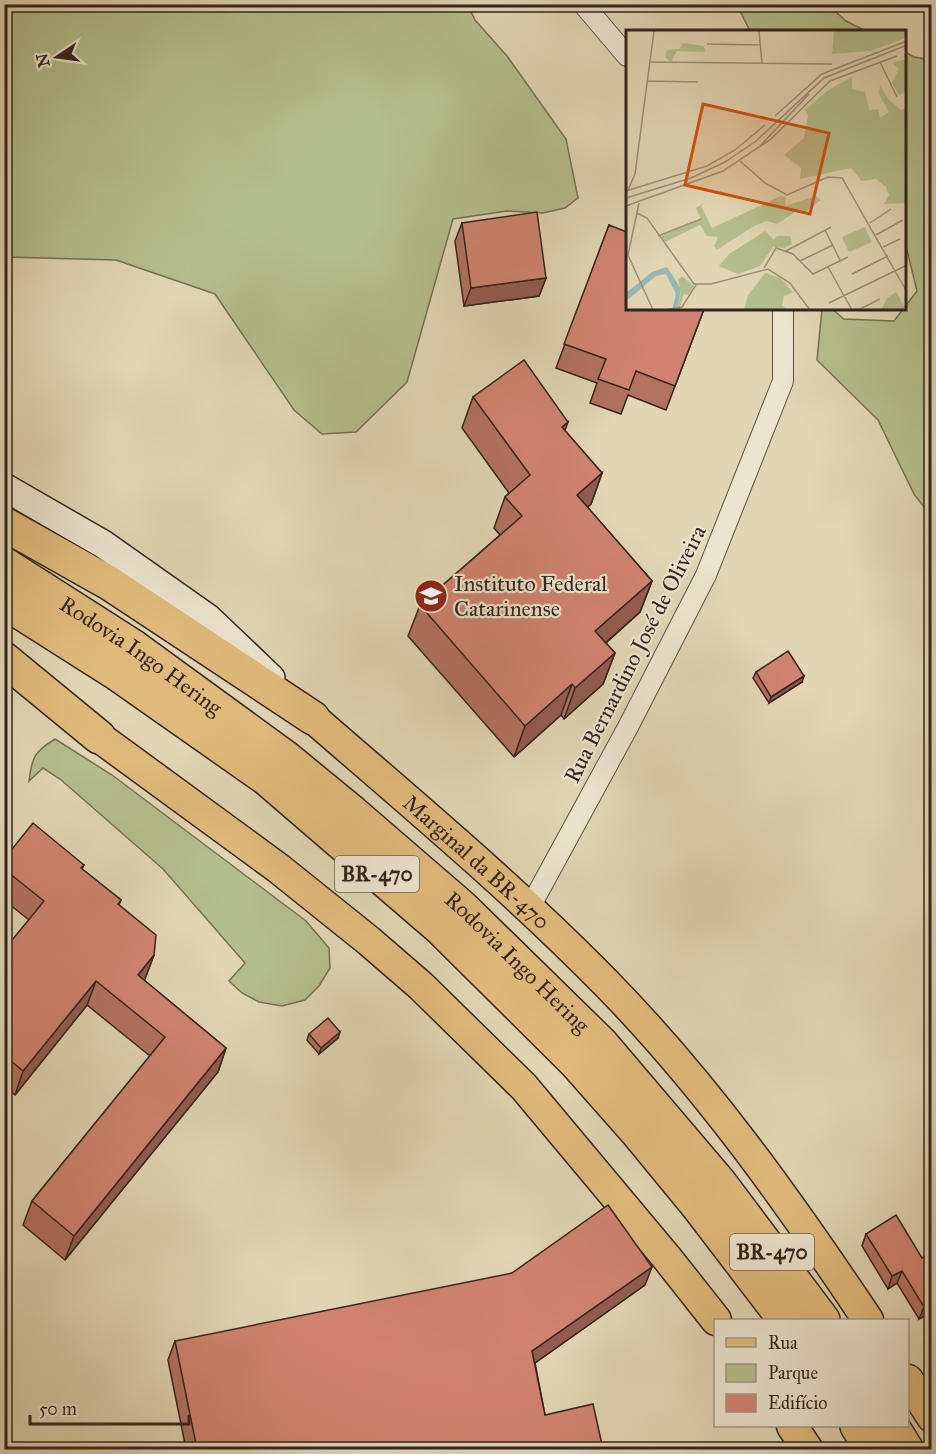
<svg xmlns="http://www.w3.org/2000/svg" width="936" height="1454" viewBox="0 0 936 1454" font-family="'IM FELL Great Primer',serif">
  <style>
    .green { fill: #b4bd8c; stroke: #747056; stroke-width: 1.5 }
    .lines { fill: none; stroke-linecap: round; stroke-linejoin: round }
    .street-casing { stroke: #5e5044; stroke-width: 22 }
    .secondary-casing { stroke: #33241f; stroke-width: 30 }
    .primary-casing { stroke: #33241f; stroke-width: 33 }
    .highway-casing { stroke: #33241f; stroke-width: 36 }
    .street { stroke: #ece4ce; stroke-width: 20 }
    .secondary { stroke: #ece4ce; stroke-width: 27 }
    .primary { stroke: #e0ba7a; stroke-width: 30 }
    .highway { stroke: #e0ba7a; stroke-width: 33 }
    .wall { fill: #b37160; stroke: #33241f; stroke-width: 1.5 }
    .shaded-wall { fill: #925c4e; stroke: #33241f; stroke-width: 1.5 }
    .building { fill: #d08370; stroke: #33241f; stroke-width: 1.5 }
    .labels { text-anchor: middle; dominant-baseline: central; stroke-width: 4.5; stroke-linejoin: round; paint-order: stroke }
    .shield { fill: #ece4ce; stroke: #6a5e54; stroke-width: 1.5 }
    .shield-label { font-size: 21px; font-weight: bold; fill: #33241f }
    .poi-label { font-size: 22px; fill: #33241f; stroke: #ece4ce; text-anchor: start }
    .street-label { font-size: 22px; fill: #33241f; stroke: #ece4ce }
    .inset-road { fill: none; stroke: #9b8e78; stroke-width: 1.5 }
    .view { fill: #cd510f; fill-opacity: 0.15; stroke: #cd510f; stroke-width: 3 }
    .inset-edge { fill: none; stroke: #33241f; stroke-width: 3 }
  </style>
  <rect width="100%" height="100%" fill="#e1d5b3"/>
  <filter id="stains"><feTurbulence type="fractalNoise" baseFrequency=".00333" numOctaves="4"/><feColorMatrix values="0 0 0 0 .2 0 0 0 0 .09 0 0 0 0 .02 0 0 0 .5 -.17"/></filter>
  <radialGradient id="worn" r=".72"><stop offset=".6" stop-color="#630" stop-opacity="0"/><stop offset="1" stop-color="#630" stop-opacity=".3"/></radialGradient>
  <!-- green -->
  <path class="green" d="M5,4L468,5L475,20L507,56L566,139L578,198L565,208L543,213L507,211L453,219L407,382L356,432L322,434L294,410L215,294L116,260L5,257Z
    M737,5H828L846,21L866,31H750Z
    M905,52L914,57L931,60V516L914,494L878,420L817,360L822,309H832L844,319L894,321L917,291L904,238Z
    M55,739L112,775L306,921L329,948L330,968L319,986L305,1000L282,1006L259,1002L242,993L229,981L245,963L163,869L60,779L43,768L29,781C32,757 34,752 55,739Z"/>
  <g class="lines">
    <defs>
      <path id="street" d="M583,4L627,56
        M529,909L628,727L706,575L783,381V309"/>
      <path id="secondary" d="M4,487L103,544L208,618L271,678"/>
      <g id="primary">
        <path id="s1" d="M313,718C412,804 514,889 606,983C706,1085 789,1202 868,1320"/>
        <path d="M99,737L278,868L369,941L421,986L524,1087L667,1258L716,1320"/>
        <path d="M908,1380L932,1417"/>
        <path d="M792,1426L808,1450"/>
      </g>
      <g id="highway">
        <path d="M4,524L109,583L313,718"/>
        <path id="s2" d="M4,564L134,647L285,757L352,812L462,907L601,1043L720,1183L823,1320"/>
        <path d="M4,602L116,673L267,779L440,928L576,1063L637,1132L697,1205L785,1320"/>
        <path d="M4,659L99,737"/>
        <path d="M857,1426L872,1450"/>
        <path d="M892,1426L907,1450"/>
      </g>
    </defs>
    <!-- street casing -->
    <use href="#street" class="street-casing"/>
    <!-- secondary casing -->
    <use href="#secondary" class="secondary-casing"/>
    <!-- primary casing -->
    <use href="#primary" class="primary-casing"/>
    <!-- highway casing -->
    <use href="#highway" class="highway-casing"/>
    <!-- street -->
    <use href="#street" class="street"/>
    <!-- secondary -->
    <use href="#secondary" class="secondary"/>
    <!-- primary -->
    <use href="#primary" class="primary"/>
    <!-- highway -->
    <use href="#highway" class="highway"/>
  </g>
  <!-- wall -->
  <path class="wall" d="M462,223L546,278L539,296L464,306L455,241Z
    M609,225L704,309L666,410L628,395L621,414L590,403L597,383L556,368Z
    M473,397L565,431L602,473L591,504L587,507L652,581L640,612L606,643L615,653L603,684L564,719L561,715L514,757L408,636L420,605L500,535L494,528L505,497L509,493L462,428Z
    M756,672L802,682L769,703L753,678Z
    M4,859L84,865L82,869L121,900L119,905L154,955L144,980L226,1048L218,1072L65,1260L23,1225L32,1201L150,1056L87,1005L15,1095L4,1086V950L29,920L4,900Z
    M309,1034L338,1038L319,1054L307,1040Z
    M866,1234L922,1258L932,1253V1312L919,1319L897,1283L888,1289L862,1246Z
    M645,1285L535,1363L545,1415L603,1449H186L168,1360L175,1341Z"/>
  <!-- shaded-wall -->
  <path class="shaded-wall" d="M546,278L539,296L464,306L471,288Z
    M568,422L557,453L562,427Z
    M602,473L591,504L565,526L577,495Z
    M652,581L640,612L584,662L595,631Z
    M615,653L603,684L564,719L575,688Z
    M804,676L802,682L769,703L771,697Z
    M572,684L561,715L514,757L525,726Z
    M154,955L145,979L129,999L138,975Z
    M96,981L87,1005L15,1095L23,1071Z
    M340,1032L338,1038L319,1054L321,1048Z
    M226,1048L218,1072L65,1260L74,1236Z
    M652,1267L645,1285L525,1370L532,1351Z
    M902,1271L897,1283L888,1289L892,1276Z
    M932,1302V1312L919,1319L924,1307Z"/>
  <!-- building -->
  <path class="building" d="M537,212L546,278L471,288L462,223Z
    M609,225L627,232V309H704L675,386L636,371L629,390L598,379L606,359L564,344Z
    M524,360L568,422L562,427L602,473L577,495L652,581L595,631L615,653L575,688L572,684L525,726L420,605L522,516L505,497L530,475L473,397Z
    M788,651L804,676L771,697L756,672Z
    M33,823L84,865L81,868L121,900L118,904L156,935L154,955L138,975L226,1048L74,1236L32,1201L165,1037L96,981L23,1071L4,1055V950L44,901L4,869V859Z
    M328,1018L340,1032L321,1048L309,1034Z
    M608,1205L652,1267L532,1351L545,1415L593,1404L603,1449H197L175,1341L512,1273Z
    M896,1215L922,1258L932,1253V1302L924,1307L902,1271L892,1276L866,1234Z"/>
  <!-- icons -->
  <defs>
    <symbol id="university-disc" viewBox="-11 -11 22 22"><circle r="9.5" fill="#8f2418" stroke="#ece4ce"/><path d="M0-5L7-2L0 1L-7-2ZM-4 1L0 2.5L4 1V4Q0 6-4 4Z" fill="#fff"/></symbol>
  </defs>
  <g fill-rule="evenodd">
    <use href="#university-disc" x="412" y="577" width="38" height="38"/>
  </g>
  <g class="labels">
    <!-- shield labels -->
    <g class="shield">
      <rect x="335" y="856" width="84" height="36" rx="4.5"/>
      <rect x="730" y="1234" width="84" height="36" rx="4.5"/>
    </g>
    <g class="shield-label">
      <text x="377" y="874">BR-470</text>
      <text x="772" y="1252">BR-470</text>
    </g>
    <!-- poi labels -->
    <g class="poi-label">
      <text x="454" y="583">Instituto Federal<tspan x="454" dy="25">Catarinense</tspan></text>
    </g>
    <!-- street labels -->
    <g class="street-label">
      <text transform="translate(635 654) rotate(-63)">Rua Bernardino José de Oliveira</text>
      <text stroke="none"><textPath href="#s2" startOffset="165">Rodovia Ingo Hering</textPath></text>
      <text stroke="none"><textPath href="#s1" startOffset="218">Marginal da BR-470</textPath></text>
      <text stroke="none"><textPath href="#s2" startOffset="651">Rodovia Ingo Hering</textPath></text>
    </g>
  </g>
  <!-- overview -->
  <g transform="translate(626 30)">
    <rect width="280" height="280" fill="#e1d5b3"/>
    <path d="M208,1H280V8L244,21L206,24ZM57,13L78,16L79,22L51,21L45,32L39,27L41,20L53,19ZM280,29V61L273,65L266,53L273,39L266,33ZM226,47V59L239,62L243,80L252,79L254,88L263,82L253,64L254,55L262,69L275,80L280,78V173L258,174L263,165L260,157L250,149L236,151L225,138L174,149L175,138L158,125L178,108L182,85L179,80L201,61ZM155,166L160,168L159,176L190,166L195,170L179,182H169L151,194L140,191L128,196L91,220L88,216L92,207L81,206L74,195L39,212L35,206L75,189L70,178L79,172L75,176L86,198ZM239,197L246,212L223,222L216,207ZM139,201L148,210L151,206H164L166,214L158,218L147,217L134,236L112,244L93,236L103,224ZM139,243L154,248L167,262L158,266L156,275L161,280H118L122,265ZM56,246L68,256L62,265L58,264L54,278L59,280H51L55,262L52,249ZM270,262L280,280H255L261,268Z" fill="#b4bd8c"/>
    <path d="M41,237L55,259L51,280H46L50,264L40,244L30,246L0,271V263L26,242Z" fill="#97b7b5"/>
    <path class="inset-road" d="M133,1L136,34M81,14L135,15M25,32L206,34M254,32L271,67M22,51L72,52M149,86L196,44L281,11M134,116L183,64M114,131L139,153L161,165L202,147L216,148L281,262M2,160L9,144L28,1M0,161L81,136L109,120L139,95M0,168L65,148L99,132L130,111L198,48L281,15M13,173L2,225L27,280M0,176L97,141L145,109L204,51L271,26M11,183L21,188L68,254H85L142,239L164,253L184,280M244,193L265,179M199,200L214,230M250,205L277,190M32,206L75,189M257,217L274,209M160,221L205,197M174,231L207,215M202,237L226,280M138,238L150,218L167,224L187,244L222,227M226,244L262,226M203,273L281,235M39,280L56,277L70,255M232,280L254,269"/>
    <path class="view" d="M77,74L203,103L184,184L59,155Z"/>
    <rect width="280" height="280" class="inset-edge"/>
  </g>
  <!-- margin -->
  <rect width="936" height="1454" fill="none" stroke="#e1d5b3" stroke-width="24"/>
  <rect x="6" y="6" width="924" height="1442" fill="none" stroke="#33241f" stroke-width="3"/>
  <rect x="12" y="12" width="912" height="1430" fill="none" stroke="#33241f" stroke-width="1.5"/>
  <!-- legend -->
  <rect x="714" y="1319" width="195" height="108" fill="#ece4ce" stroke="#a29788" stroke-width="1.5"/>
  <rect x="726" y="1338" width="30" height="9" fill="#e0ba7a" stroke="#a29788" stroke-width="1.5"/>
  <text x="768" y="1349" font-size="18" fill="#33241f">Rua</text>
  <rect x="726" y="1364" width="30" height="18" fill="#b4bd8c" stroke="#a29788" stroke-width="1.5"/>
  <text x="768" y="1379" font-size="18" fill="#33241f">Parque</text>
  <rect x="726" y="1394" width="30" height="18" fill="#d08370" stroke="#a29788" stroke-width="1.5"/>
  <text x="768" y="1409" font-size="18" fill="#33241f">Edifício</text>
  <!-- north arrow -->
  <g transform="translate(57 57) rotate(257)" stroke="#ece4ce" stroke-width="4.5" paint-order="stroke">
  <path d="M0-4.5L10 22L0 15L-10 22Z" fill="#33241f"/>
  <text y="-9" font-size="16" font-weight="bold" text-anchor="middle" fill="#33241f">N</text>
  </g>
  <!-- scale -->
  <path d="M30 1415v9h159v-9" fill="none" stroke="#33241f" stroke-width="3"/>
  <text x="39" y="1415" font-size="18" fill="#33241f" stroke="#ece4ce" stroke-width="4.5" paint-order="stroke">50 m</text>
  <rect width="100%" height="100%" filter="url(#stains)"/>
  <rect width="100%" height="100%" fill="url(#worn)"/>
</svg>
